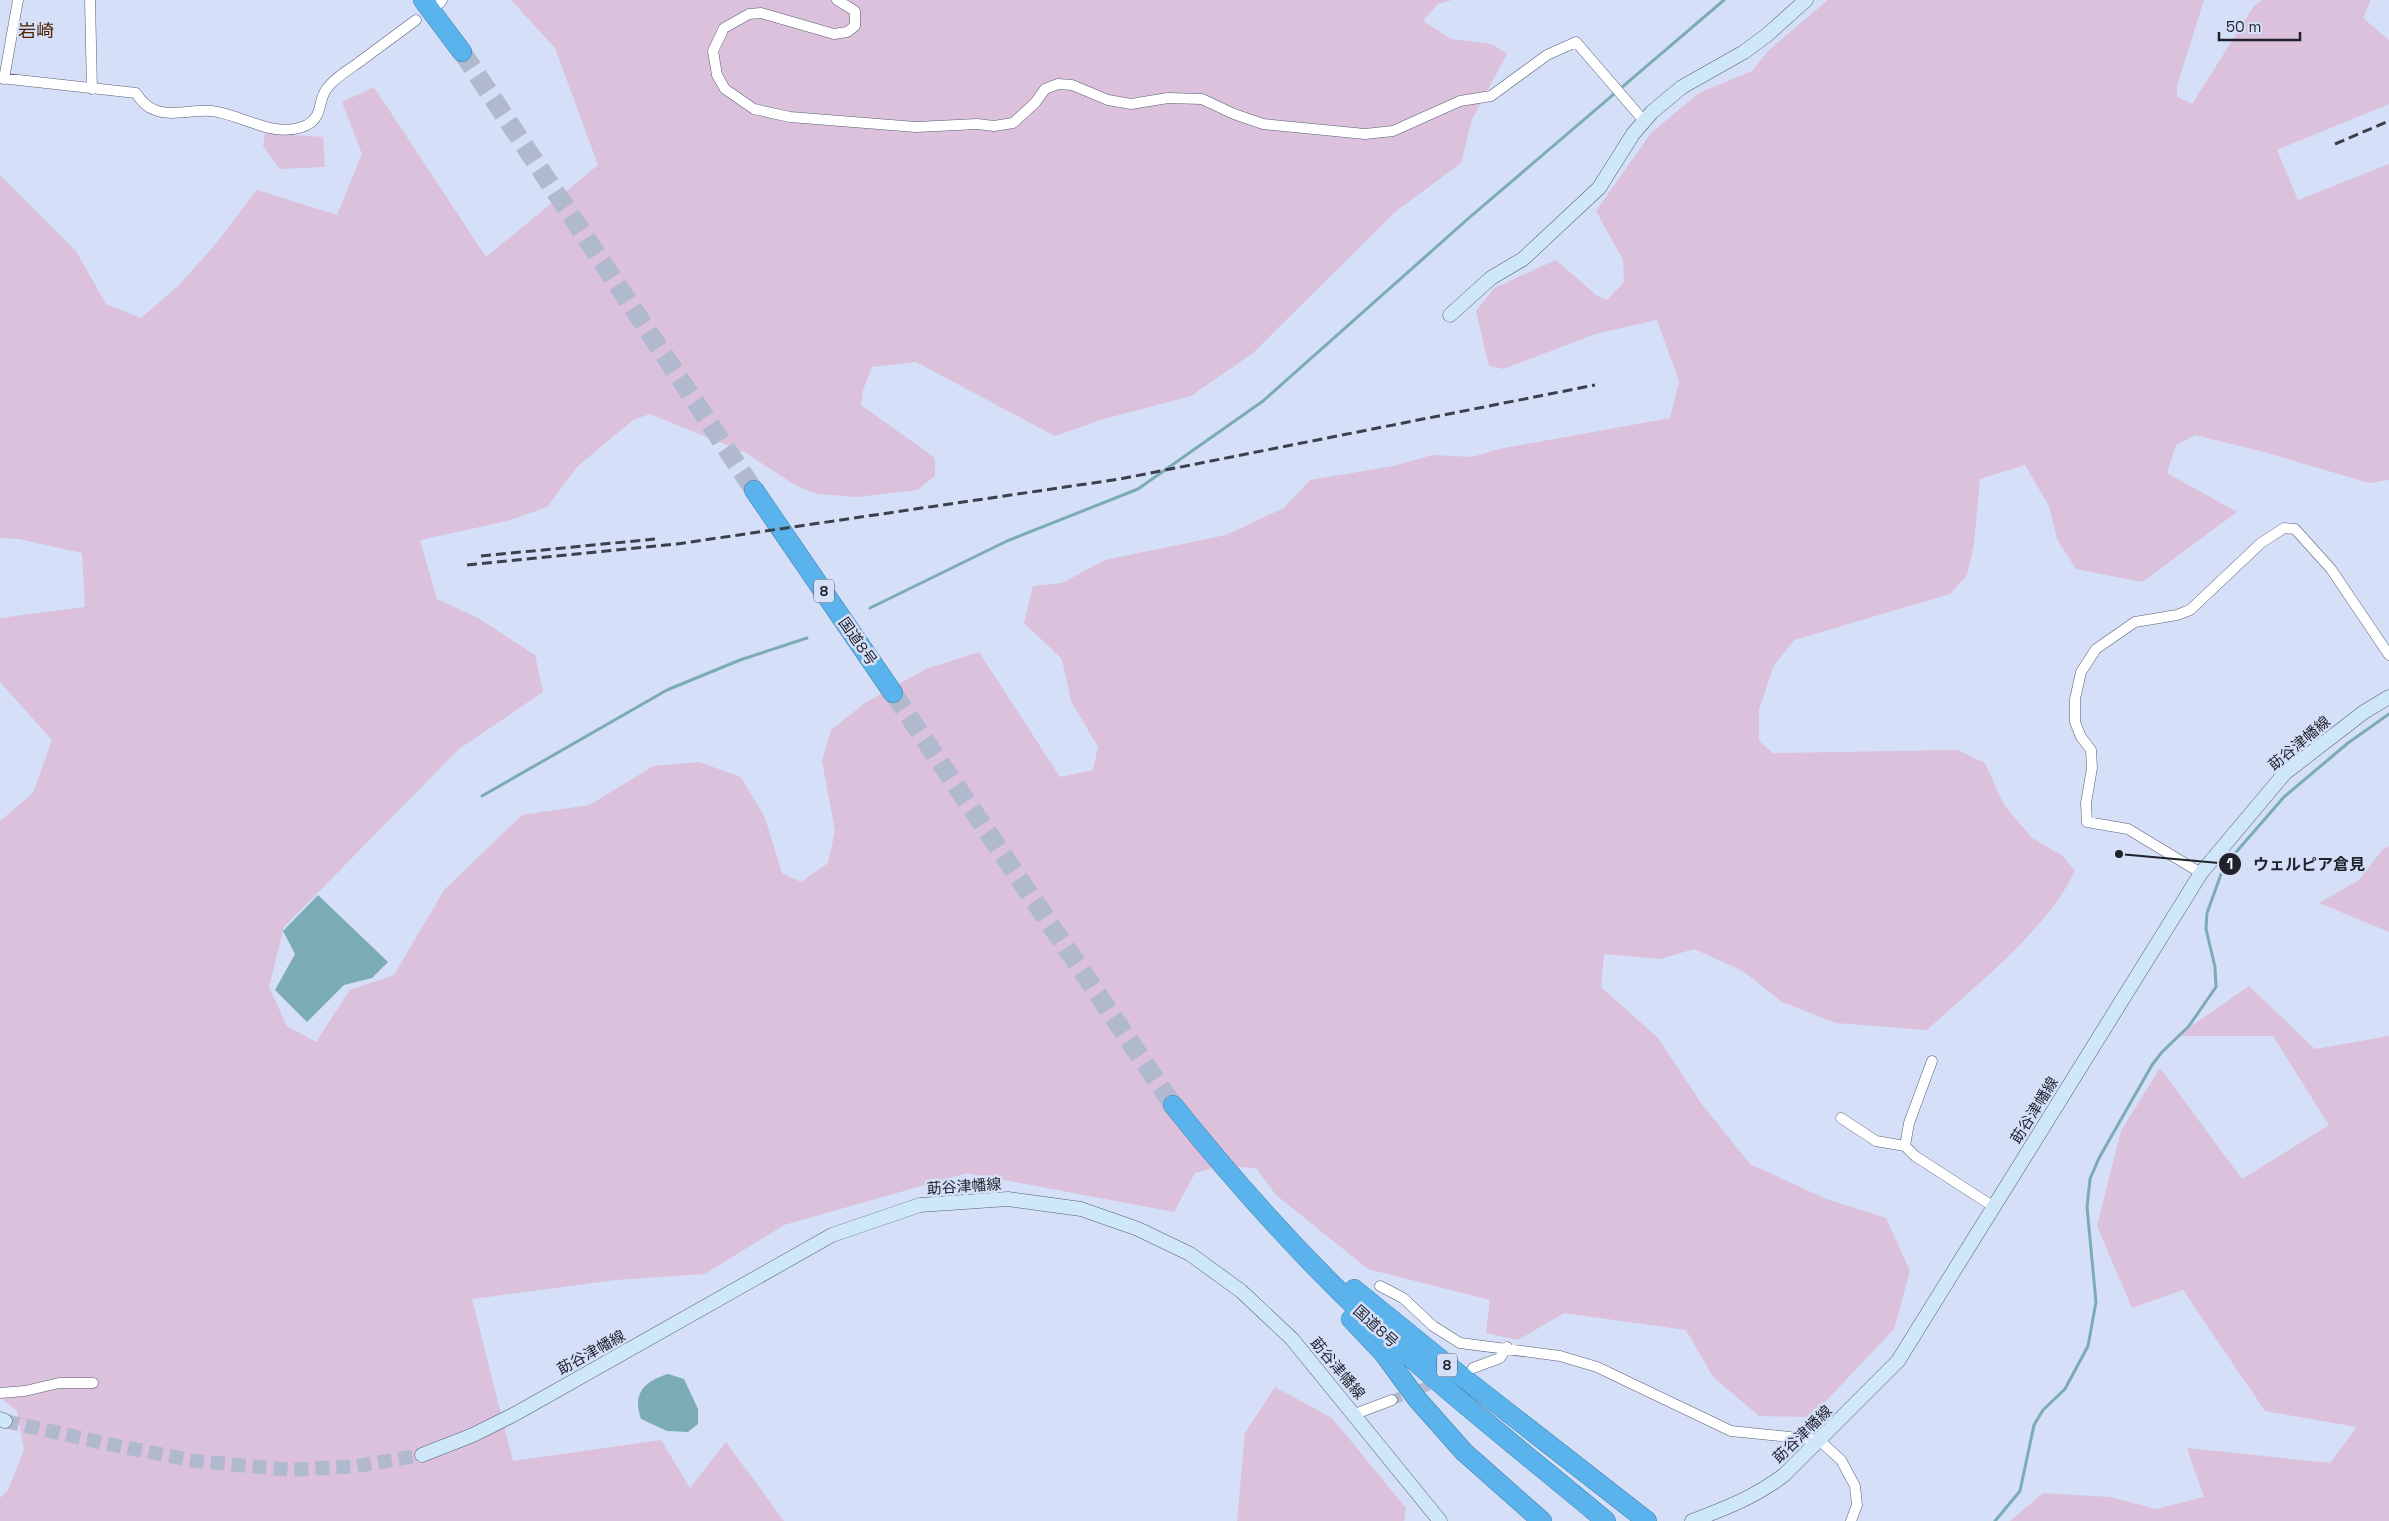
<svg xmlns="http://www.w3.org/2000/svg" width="2389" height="1521" viewBox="0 0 2389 1521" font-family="'Space Grotesk','Noto Sans JP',sans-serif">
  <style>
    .green { fill: #dbc1db }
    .water { fill: #7bacb5 }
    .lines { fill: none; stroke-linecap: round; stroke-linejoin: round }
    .stream { stroke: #7bacb5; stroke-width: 3 }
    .street-tunnel { stroke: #b1b9ce; stroke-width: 10; stroke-dasharray: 10 5; stroke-linecap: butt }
    .secondary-tunnel { stroke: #b1b9ce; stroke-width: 14; stroke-dasharray: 14 7; stroke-linecap: butt }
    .highway-tunnel { stroke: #b1b9ce; stroke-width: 19; stroke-dasharray: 19 9; stroke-linecap: butt }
    .street-casing { stroke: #575f73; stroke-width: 11 }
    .secondary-casing { stroke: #575f73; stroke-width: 15 }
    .highway-casing { stroke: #4580a8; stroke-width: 20 }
    .street { stroke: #fff; stroke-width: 10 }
    .secondary { stroke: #cee8f9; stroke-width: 14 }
    .highway { stroke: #5ab3ec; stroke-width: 19 }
    .rail { stroke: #3c404b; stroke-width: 3; stroke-dasharray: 10 5; stroke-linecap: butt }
    .labels { text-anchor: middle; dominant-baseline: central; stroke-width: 5; stroke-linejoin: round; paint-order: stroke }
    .shield { fill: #d5dff7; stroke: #565b68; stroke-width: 1 }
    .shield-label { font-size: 14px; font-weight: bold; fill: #1f222b }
    .street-label { font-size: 15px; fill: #1f222b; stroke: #d5dff7 }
    .quarter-label { font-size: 18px; fill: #512302; stroke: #d5dff7 }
    .leader { fill: none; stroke: #1f222b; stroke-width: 2 }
    .callout-dot { fill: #1f222b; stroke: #d5dff7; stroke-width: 2 }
    .mark-label { font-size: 15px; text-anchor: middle; font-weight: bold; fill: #fff }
    .callout-label { font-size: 16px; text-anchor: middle; font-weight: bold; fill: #1f222b; stroke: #d5dff7; stroke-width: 5; stroke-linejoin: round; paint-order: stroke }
  </style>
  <rect width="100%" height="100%" fill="#d5dff7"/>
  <!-- green -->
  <path class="green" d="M511,0H1452L1438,4L1423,21L1451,39L1492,44L1507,54L1472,119L1461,163L1395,212L1253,353L1191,396L1104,419L1055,436L916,362L872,367L863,390L861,405L935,458V476L917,490L857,497L817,494L795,485L746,453L650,414L633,420L578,466L547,507L507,521L420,540L437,599L478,618L535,655L543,692L459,749L284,927L269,987L287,1026L316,1042L350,990L394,975L444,890L522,815L590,805L653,766L699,762L741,777L765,818L782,873L801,882L828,863L835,831L822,761L831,730L865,703L926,669L979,652L1060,777L1093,770L1098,747L1071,701L1062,659L1024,623L1033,586L1062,583L1105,560L1226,535L1284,508L1310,480L1394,466L1432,455L1472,457L1499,449L1670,418L1679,381L1657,320L1595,334L1504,369L1489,366L1476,311L1494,288L1556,260L1596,295L1607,300L1624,282L1623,260L1596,211L1651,133L1699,93L1752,71L1769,50L1828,0H2204L2177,86V97L2192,104L2254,6L2262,0H2371L2363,18L2389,40V104L2277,150L2298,200L2389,164V480L2369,483L2264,452L2195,435L2176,445L2167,473L2237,512L2142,582L2076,569L2057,539L2049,506L2025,465L1980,479L1974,544L1967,575L1950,594L1794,640L1773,667L1759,710V741L1773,753L1957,750L1985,763L2004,805L2032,838L2063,856L2075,871C2046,931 1976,985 1927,1030L1836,1023L1782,1002L1743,971L1694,949L1660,959L1604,954L1601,987L1658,1038L1701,1103L1750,1164L1826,1199L1886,1218L1910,1271L1894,1329L1811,1417L1759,1416L1713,1377L1686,1330L1564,1313L1518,1340L1486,1333L1490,1300L1368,1269L1276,1195L1256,1168L1221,1166L1195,1173L1174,1212L967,1173L784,1225L705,1274L615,1280L472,1299L513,1461L661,1440L690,1488L726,1442L784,1521H0V1498L8,1490L24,1450L17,1411L0,1397V821L33,793L52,740L0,682V618L85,607L82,553L19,539L0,538V175L76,251L106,304L141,318L177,287L214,246L257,190L337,215L362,154L342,102L374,87L486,257L598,165L555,48Z
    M265,133L323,137L325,167L280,169L263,146Z
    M2389,846V932L2319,903L2359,880L2383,849Z
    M2249,986L2315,1049L2389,1036V1521H2010L2043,1493L2110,1497L2156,1509L2204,1497L2187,1448L2330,1463L2357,1427L2265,1411L2183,1290L2132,1308L2097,1226L2121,1131L2160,1068L2242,1179L2329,1125L2273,1036H2177Z
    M1275,1387L1332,1418L1406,1508L1404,1521H1237L1245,1433Z"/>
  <!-- water -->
  <path class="water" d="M318,895L388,962L372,978L344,985L307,1022L275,990L295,954L283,931Z
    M668,1374L684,1379L698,1409V1424L688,1432L667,1431L641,1419C632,1394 644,1381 668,1374Z"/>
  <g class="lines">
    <!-- stream -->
    <path class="stream" d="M870,608L1007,541L1138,489L1263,401L1470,217L1724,0
      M482,796L667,690L740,660L807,638
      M1995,1521L2020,1491L2034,1425L2043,1410L2065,1389L2088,1346L2096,1302L2087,1207L2090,1179L2099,1158L2152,1065L2162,1052L2189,1026L2216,987L2215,967L2206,929L2207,913L2224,866L2284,797L2348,743L2389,714"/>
    <!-- street-tunnel -->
    <path class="street-tunnel" d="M1392,1400L1441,1381"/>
    <!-- secondary-tunnel -->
    <path class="secondary-tunnel" d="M5,1421L108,1444L195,1461L292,1470L357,1466L422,1455"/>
    <!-- highway-tunnel -->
    <path class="highway-tunnel" d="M462,52L754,490
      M893,693L1173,1105"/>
    <defs>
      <path id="street" d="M90,0L92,89
        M837,0L855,11V26L847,32L834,34L761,13L749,14L724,28L713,51L717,75L725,89L754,109L790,117L916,127L977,124L994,126L1013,123L1035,103L1045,89L1058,84L1072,85L1108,100L1131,104L1168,98L1202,99L1234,114L1263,124L1365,134L1393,131L1460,101L1491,96L1547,55L1576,42L1644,121
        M440,3L442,0
        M0,78L136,93C141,101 146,107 155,110C172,117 194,109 212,111C244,115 274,140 307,125C324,116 317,99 328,87C336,77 348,70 358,63C377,49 397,34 416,20
        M4,79L18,0
        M2201,873L2128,829L2087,822L2086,803L2092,768L2091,750L2081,737L2075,722V699L2081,672L2096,649L2135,622L2177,615L2190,610L2261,543L2284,528L2295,529L2331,569L2389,655
        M1932,1061L1909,1123L1905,1146L1915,1156L1994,1207
        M1841,1118L1876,1141L1905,1146
        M1380,1286L1403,1298L1433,1326L1460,1343L1560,1356L1597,1367L1731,1431L1819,1440L1841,1460L1855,1486L1857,1505L1851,1521
        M1473,1368L1500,1358L1507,1347
        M0,1393L25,1391L59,1383H93
        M1355,1414L1392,1400"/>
      <path id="secondary" d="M1450,315L1491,278L1523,259L1599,188L1633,134L1652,112L1682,87L1744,52L1767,35L1806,0
        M0,1419L5,1421
        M422,1455L473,1435L515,1414L832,1235L920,1205L1008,1199L1081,1209L1138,1229L1190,1254L1241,1291L1292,1339L1440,1521
        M1692,1521C1726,1508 1755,1497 1784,1475L1898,1361L2201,873L2285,773L2364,712L2389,697"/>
      <path id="highway" d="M423,0L462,52
        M754,490L893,693
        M1173,1105C1234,1181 1298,1253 1369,1320C1445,1391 1527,1455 1606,1521
        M1354,1289L1465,1379L1647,1521
        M1351,1319L1384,1354L1417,1399L1464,1452L1542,1521"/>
    </defs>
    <!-- street casing -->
    <use href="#street" class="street-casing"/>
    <!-- secondary casing -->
    <use href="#secondary" class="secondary-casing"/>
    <!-- highway casing -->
    <use href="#highway" class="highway-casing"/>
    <!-- street -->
    <use href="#street" class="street"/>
    <!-- secondary -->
    <use href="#secondary" class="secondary"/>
    <!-- highway -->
    <use href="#highway" class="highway"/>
    <!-- rail -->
    <path class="rail" d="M2335,144L2389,121
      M481,556L655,539
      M467,565L677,544L1120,479L1595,385"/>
  </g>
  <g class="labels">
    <!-- shield labels -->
    <g class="shield">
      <rect x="814" y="579.5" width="20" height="23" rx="4"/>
      <rect x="1437" y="1353.5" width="20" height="23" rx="4"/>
    </g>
    <g class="shield-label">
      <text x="824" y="591">8</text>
      <text x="1447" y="1365">8</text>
    </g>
    <!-- street labels -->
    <g class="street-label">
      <text transform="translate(858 641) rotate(55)">国道8号</text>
      <text transform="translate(2299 743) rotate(-40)">莇谷津幡線</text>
      <text transform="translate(2034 1110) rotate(-58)">莇谷津幡線</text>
      <text transform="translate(964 1186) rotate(-4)">莇谷津幡線</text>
      <text transform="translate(1376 1326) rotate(42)">国道8号</text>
      <text transform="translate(591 1352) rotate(-29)">莇谷津幡線</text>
      <text transform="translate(1338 1368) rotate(50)">莇谷津幡線</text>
      <text transform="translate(1802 1434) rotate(-44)">莇谷津幡線</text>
    </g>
    <!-- quarter labels -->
    <g class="quarter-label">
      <text x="36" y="30">岩崎</text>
    </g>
  </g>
  <!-- callouts -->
  <path class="leader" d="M2119 854L2230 864"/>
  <g class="callout-dot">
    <circle cx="2119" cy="854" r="5"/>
    <circle cx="2230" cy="864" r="12"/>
  </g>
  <g class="mark-label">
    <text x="2230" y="869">1</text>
  </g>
  <g class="callout-label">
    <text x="2309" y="870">ウェルピア倉見</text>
  </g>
  <!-- scale -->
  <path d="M2219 32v8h81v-8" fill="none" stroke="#1f222b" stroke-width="2.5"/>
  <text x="2226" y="32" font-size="15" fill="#1f222b" stroke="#d5dff7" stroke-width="4" paint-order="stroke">50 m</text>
</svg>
